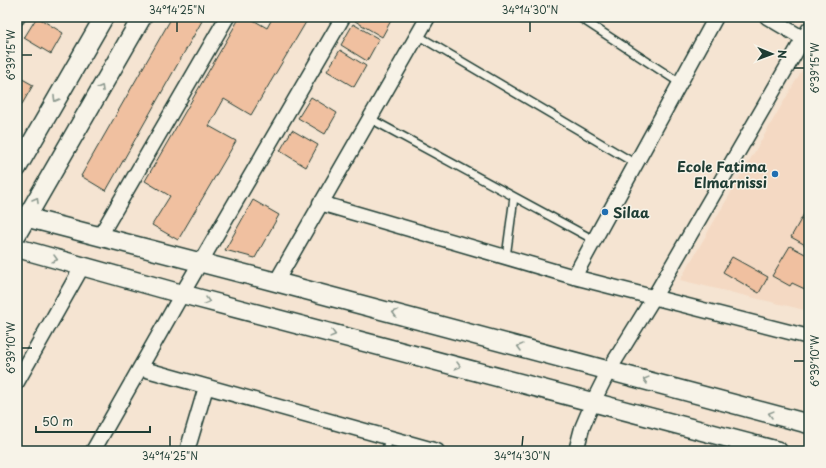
<svg xmlns="http://www.w3.org/2000/svg" width="826" height="468" viewBox="0 0 826 468" font-family="'Playpen Sans',sans-serif">
  <style>
    .built { fill: #f4d9c3 }
    .building { fill: #f0c0a0; stroke: #1f3d34 }
    .lines { fill: none; stroke-linecap: round; stroke-linejoin: round }
    .service-casing { stroke: #1f3d34; stroke-width: 10 }
    .minor-casing { stroke: #1f3d34; stroke-width: 17 }
    .tertiary-casing { stroke: #1f3d34; stroke-width: 21 }
    .service { stroke: #f7f3e8; stroke-width: 7 }
    .minor { stroke: #f7f3e8; stroke-width: 14 }
    .tertiary { stroke: #f7f3e8; stroke-width: 18 }
    .oneway { stroke: #8b988e }
    .ticks { fill: none; stroke: #1f3d34; stroke-width: 1.5 }
    .poi-dot { fill: #1f6fb2; stroke: #f7f3e8; stroke-width: 1.5 }
    .labels { text-anchor: middle; dominant-baseline: central; stroke-width: 3; stroke-linejoin: round; paint-order: stroke }
    .poi-label { font-size: 14px; font-weight: bold; fill: #1f3d34; stroke: #f7f3e8; text-anchor: end }
    .neatline { fill: none; stroke: #1f3d34; stroke-width: 1.5 }
    .ticks-label { font-size: 10px; text-anchor: middle; fill: #1f3d34 }
  </style>
  <rect width="100%" height="100%" fill="#f5e4d2"/>
  <filter id="ink" filterUnits="userSpaceOnUse"><feTurbulence type="fractalNoise" baseFrequency=".025" numOctaves="2"/><feDisplacementMap in="SourceGraphic" scale="8" xChannelSelector="R" yChannelSelector="G"/><feConvolveMatrix kernelMatrix="1 2 1 2 8 2 1 2 1" color-interpolation-filters="sRGB"/></filter>
  <g filter="url(#ink)">
    <!-- built -->
    <path class="built" d="M805,65L809,68V311L680,280Z"/>
    <!-- building -->
    <path class="building" d="M37,17L63,33L51,54L24,38Z
      M172,17H195L202,21L106,191L81,176Z
      M240,17H248L267,28L273,17H309L251,115L224,99L209,126L236,141L178,240L152,225L170,196L145,181Z
      M358,17H393L382,37L355,21Z
      M353,24L379,39L367,61L341,45Z
      M340,50L366,66L354,87L327,71Z
      M17,76L33,85L21,106L17,104Z
      M311,97L337,113L325,134L298,118Z
      M292,130L318,145L306,167L280,151Z
      M253,200L279,215L255,258L225,250Z
      M809,205V247L791,237Z
      M790,246L809,256V291L792,283L790,286L772,276Z
      M732,257L768,277L759,293L723,272Z"/>
    <g class="lines">
      <defs>
        <path id="service" d="M579,17L680,83
          M417,35L636,164
          M369,118L594,240
          M506,257L514,197
          M386,451L389,437"/>
        <path id="minor" d="M767,17L809,42
          M17,18L18,17
          M320,203L574,277L809,337
          M100,236L227,17
          M574,277L716,17
          M276,282L428,17
          M140,368L437,451
          M17,382L82,267
          M93,451L182,294L343,17
          M187,451L206,387
          M576,451L582,428L593,402L609,370L654,297L809,29"/>
        <path id="tertiary" d="M17,168L104,17
          M17,215L276,282L809,424
          M17,234L142,17
          M17,248L182,294L778,451"/>
      </defs>
      <!-- service casing -->
      <use href="#service" class="service-casing"/>
      <!-- minor casing -->
      <use href="#minor" class="minor-casing"/>
      <!-- tertiary casing -->
      <use href="#tertiary" class="tertiary-casing"/>
      <!-- service -->
      <use href="#service" class="service"/>
      <!-- minor -->
      <use href="#minor" class="minor"/>
      <!-- tertiary -->
      <use href="#tertiary" class="tertiary"/>
    </g>
    <!-- one-way arrows -->
    <defs><path id="oneway-chevron" d="M-2-3.5L2.5 0L-2 3.5" fill="none" stroke-width="1.6" stroke-linecap="round" stroke-linejoin="round"/></defs>
    <g class="oneway">
      <use href="#oneway-chevron" transform="translate(101 88) rotate(-60)"/>
      <use href="#oneway-chevron" transform="translate(56 99) rotate(120)"/>
      <use href="#oneway-chevron" transform="translate(36 200) rotate(-60)"/>
      <use href="#oneway-chevron" transform="translate(55 259) rotate(15)"/>
      <use href="#oneway-chevron" transform="translate(207 301) rotate(15)"/>
      <use href="#oneway-chevron" transform="translate(395 313) rotate(-165)"/>
      <use href="#oneway-chevron" transform="translate(333 334) rotate(15)"/>
      <use href="#oneway-chevron" transform="translate(520 347) rotate(-165)"/>
      <use href="#oneway-chevron" transform="translate(458 366) rotate(15)"/>
      <use href="#oneway-chevron" transform="translate(646 380) rotate(-165)"/>
      <use href="#oneway-chevron" transform="translate(771 414) rotate(-165)"/>
    </g>
  </g>
  <!-- ticks -->
  <path class="ticks" d="M177,32V22M530,32V22M22,55H32M794,68H804M22,348H32M794,361H804M170,446V436M522,446L523,436"/>
  <!-- markers -->
  <g class="poi-dot">
    <circle cx="775" cy="174" r="4"/>
    <circle cx="605" cy="212" r="4"/>
  </g>
  <g class="labels">
    <!-- poi labels -->
    <g class="poi-label">
      <text x="767" y="166">Ecole Fatima<tspan x="767" dy="16">Elmarnissi</tspan></text>
      <text x="613" y="212" text-anchor="start">Silaa</text>
    </g>
  </g>
  <!-- margin -->
  <rect width="826" height="468" fill="none" stroke="#f7f3e8" stroke-width="44"/>
  <!-- north arrow -->
  <g transform="translate(772 54) rotate(91)" stroke="#f7f3e8" stroke-width="3" paint-order="stroke">
  <path d="M0-3L7 15L0 10L-7 15Z" fill="#1f3d34"/>
  <text y="-6" font-size="11" font-weight="bold" text-anchor="middle" fill="#1f3d34">N</text>
  </g>
  <!-- scale -->
  <path d="M36 426v6h114v-6" fill="none" stroke="#1f3d34" stroke-width="2"/>
  <text x="42" y="426" font-size="12" fill="#1f3d34" stroke="#f7f3e8" stroke-width="3" paint-order="stroke">50 m</text>
  <rect x="22" y="22" width="782" height="424" class="neatline"/>
  <g class="ticks-label">
    <text x="177" y="14">34°14'25"N</text>
    <text x="530" y="14">34°14'30"N</text>
    <text transform="translate(11 55) rotate(-90)" y="4">6°39'15"W</text>
    <text transform="translate(815 68) rotate(-90)" y="4">6°39'15"W</text>
    <text transform="translate(11 348) rotate(-90)" y="4">6°39'10"W</text>
    <text transform="translate(815 361) rotate(-90)" y="4">6°39'10"W</text>
    <text x="170" y="460">34°14'25"N</text>
    <text x="522" y="460">34°14'30"N</text>
  </g>
</svg>
